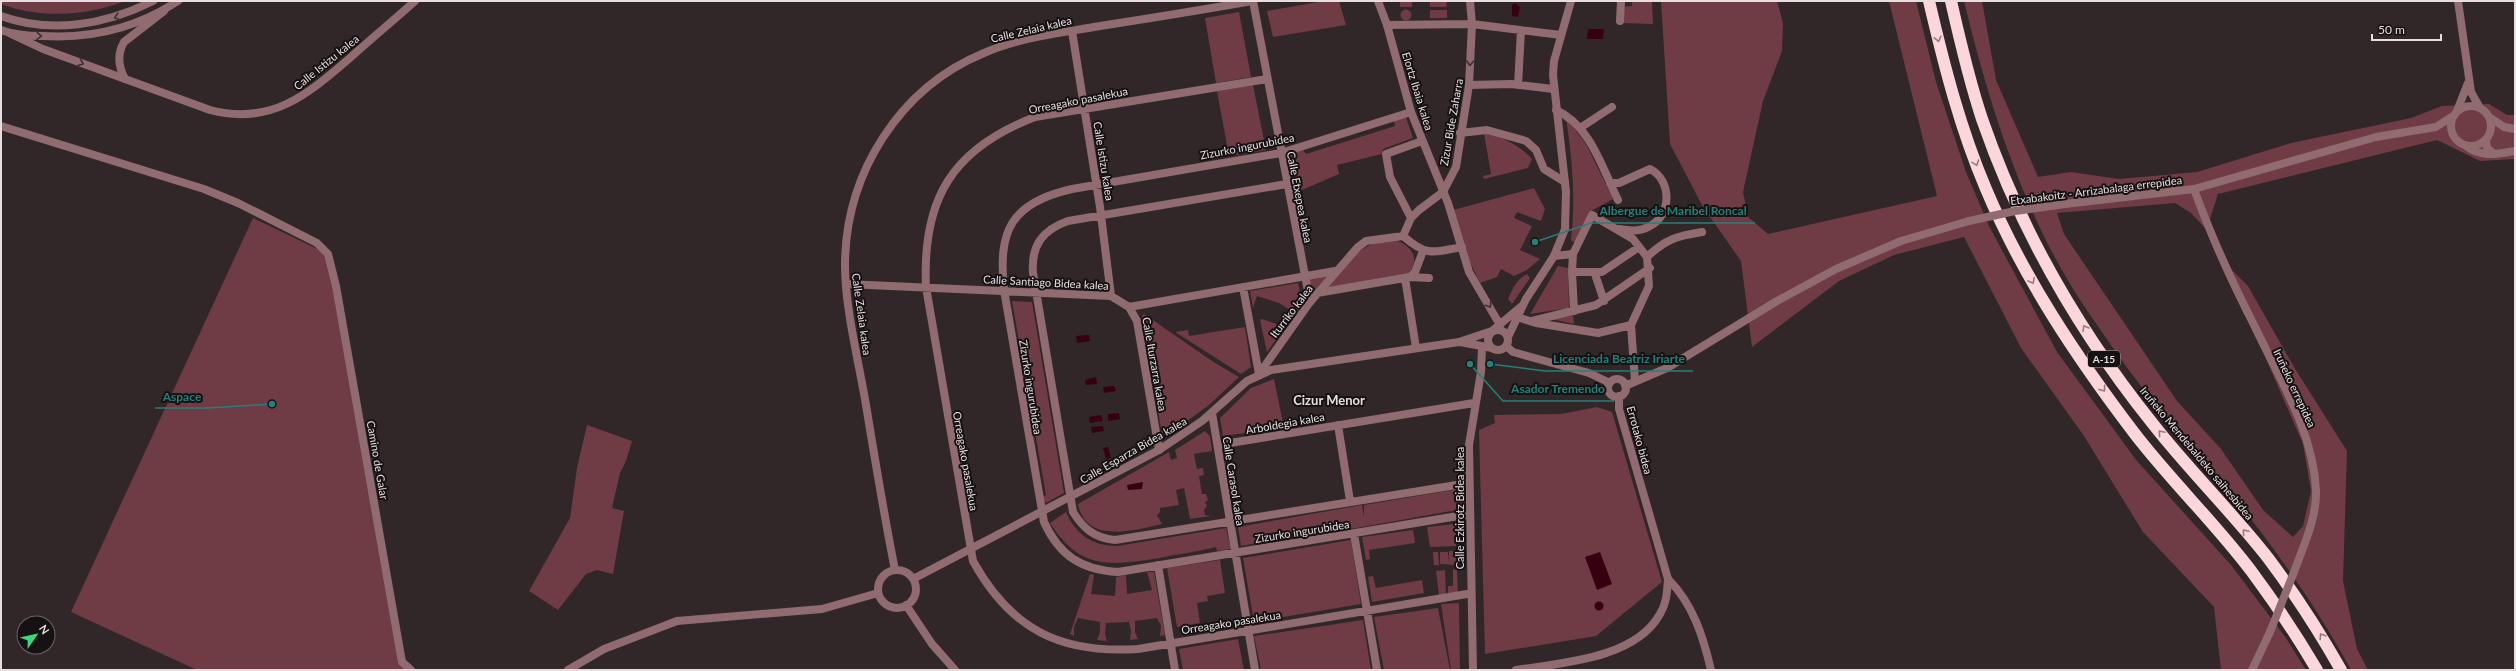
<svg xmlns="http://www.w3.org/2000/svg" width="2516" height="671" viewBox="0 0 2516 671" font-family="Lato,sans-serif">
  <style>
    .green { fill: #6f3b44 }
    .water { fill: #360010 }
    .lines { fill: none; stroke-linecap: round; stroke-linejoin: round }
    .minor { stroke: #906b6f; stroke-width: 8 }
    .tertiary { stroke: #906b6f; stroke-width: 8 }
    .motorway { stroke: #fcd6da; stroke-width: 12 }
    .minor-bridge { stroke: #906b6f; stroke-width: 8 }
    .tertiary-bridge { stroke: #906b6f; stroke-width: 8 }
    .oneway { stroke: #413033 }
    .oneway2 { stroke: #947d80 }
    .labels { text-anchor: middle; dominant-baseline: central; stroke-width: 4; stroke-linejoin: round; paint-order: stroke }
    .shield { fill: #161112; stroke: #a8a0a2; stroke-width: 1 }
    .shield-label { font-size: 10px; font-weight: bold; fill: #e6dedf }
    .street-label { font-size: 11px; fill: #e6dedf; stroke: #161112 }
    .quarter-label { font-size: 13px; font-weight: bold; fill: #e6dedf; stroke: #161112 }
    .leader { fill: none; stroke: #248079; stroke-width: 1.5 }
    .callout-dot { fill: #248079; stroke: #161112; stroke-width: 1.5 }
    .callout-label { font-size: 12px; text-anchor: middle; font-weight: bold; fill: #248079; stroke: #161112; stroke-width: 4; stroke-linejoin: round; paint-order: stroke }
  </style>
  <rect width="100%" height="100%" fill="#312728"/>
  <!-- green -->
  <path class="green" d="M1,1H125C86,16 41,19 1,4Z
    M1324,1H1339L1346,25L1273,37L1267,11Z
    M1400,1H1412V7H1400Z
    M1430,1H1447L1446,7H1430Z
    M1652,1L1653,24L1622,23L1623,7L1632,6V2Z
    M1661,1H1777L1783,23L1782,51L1763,101L1743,192L1748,217L1768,234L1937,196L1889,1H1916L1936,82L1966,172L1989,226L2057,352L2137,461L2231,565L2286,638L2306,670H2221L2214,607L2143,532L2084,436L2021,348L1964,237L1894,255L1839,281L1752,347L1741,261L1703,207L1670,144Z
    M1964,1H1982L1996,80L2038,177L2071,172L2119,179L2197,172L2291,143L2411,118L2442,106L2489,104L2507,115H2515L2514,159L2480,161L2437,140L2218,194L2209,222L2218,242L2191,213L2175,203L2057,213L2064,234L2177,401L2221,449L2263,510L2293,537L2303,526L2311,491L2303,444L2224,262L2248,286L2294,367L2347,451L2343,581L2357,649L2368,670H2351C2325,622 2294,576 2261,532C2224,483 2181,438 2144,390C2122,362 2102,332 2082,303C2023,213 1989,105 1964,1Z
    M1400.5 15a5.5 5.5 0 1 1 11 0a5.5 5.5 0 1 1-11 0Z
    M1430,10H1447V18H1430Z
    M1239,12L1251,77L1216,83L1205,18Z
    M1253,85L1266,150L1229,156L1217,91Z
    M1406,117L1413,138L1383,149L1382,154L1337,165L1339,174L1295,193L1292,175H1289L1285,158L1290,153L1303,150L1306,154L1395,126L1394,121Z
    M1566,118L1586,144L1613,199L1591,211L1576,241L1573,242L1571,240C1576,199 1572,158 1566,118Z
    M1484,133C1503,138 1519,144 1532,159L1528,168L1484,179L1483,176L1491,174Z
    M1534,188L1545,209L1541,221L1517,212L1514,218L1532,226L1520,250L1540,259L1527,270L1514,276L1501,269L1497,277L1480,283L1469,260L1453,210Z
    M253,218L328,254L402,662L411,670H197L71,612Z
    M1392,239C1410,244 1422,257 1408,274L1330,289L1328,286C1350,260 1356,245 1392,239Z
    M1558,266L1568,268L1569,308L1530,314Z
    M1527,274L1530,278L1512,304L1508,299C1513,288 1516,280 1527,274Z
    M1326,275L1327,277L1311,294L1309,279Z
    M1298,283L1303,304L1295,313L1279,303L1257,296L1253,308L1250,291Z
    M1012,301L1032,302L1064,493L1046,503L1041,497L1046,495Z
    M1144,314L1215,363L1239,377L1209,405L1168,435L1162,434L1142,316Z
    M1573,314L1574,324L1551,319Z
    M1262,319L1285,327L1267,352L1260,320Z
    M1245,327L1251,367L1241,374L1175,332L1188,330L1189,336Z
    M1274,379L1284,428L1223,436L1220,418L1251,388Z
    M1597,407L1612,412L1662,582L1596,636L1485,654L1479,430L1495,423L1494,415L1561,414Z
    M587,425L632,441L626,461L620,473L612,508L624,511L613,574L597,570L586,574L558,610L529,591L570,518L577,468Z
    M1205,431L1210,436L1212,451L1194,454L1197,469L1203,468L1204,475L1199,476L1202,494H1206L1208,500L1205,502L1207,506L1204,510L1205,515L1211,516L1190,519L1184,488L1176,490L1179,505L1160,508V512L1157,515L1162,524C1135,530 1086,545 1078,504L1169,452L1171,460L1177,458L1175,450Z
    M1465,488V511L1457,513V510L1345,530L1344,527L1241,546L1238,527L1362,505L1364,517V505Z
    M1066,512C1076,535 1093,546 1117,546L1226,528L1231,549L1217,551L1216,547C1197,552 1178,554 1159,558C1109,566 1080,570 1050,523Z
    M1455,524L1456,546L1430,547L1427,527Z
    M1413,530L1415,543L1369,550L1370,559L1366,560L1362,537Z
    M1351,540L1361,604L1254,622L1243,558Z
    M1449,551H1456V565L1440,564V552H1448L1449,564Z
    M1433,552H1438L1439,565H1434Z
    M1220,560L1225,593L1207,596L1208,601L1197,603L1200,623L1177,627L1167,568Z
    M1453,569L1457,570L1458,593L1448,594V586H1453Z
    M1445,570L1446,594L1439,595L1436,571Z
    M1147,572H1154L1165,635L1160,636L1161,626L1157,618L1135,621V632L1138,639L1130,640L1131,631L1129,622L1106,623L1105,634L1107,641L1097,640L1100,632V622L1078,618L1074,627V636L1070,634L1090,574L1094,575L1091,594L1115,596L1116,577L1126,575L1127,594L1152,590Z
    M1373,576L1376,588L1422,580L1424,593L1372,602L1368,577Z
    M1459,603L1460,670H1451L1441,604Z
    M1438,608L1450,670H1384L1374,617Z
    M1363,620L1371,670H1261L1254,636Z
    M1238,639L1244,670H1183L1179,649Z"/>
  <!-- water -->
  <path class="water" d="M1515,3L1520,7L1518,17L1512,16V5Z
    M1588,29H1604L1603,39H1587Z
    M1089,335L1090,341L1077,343L1076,336Z
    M1096,377L1097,384L1086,385L1085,380Z
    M1114,386L1116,391L1104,393L1103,387Z
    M1119,413L1120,419L1108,421V414Z
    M1101,415L1103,421L1090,423L1089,417Z
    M1103,426L1104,431L1092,433L1091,427Z
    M1108,447L1111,458L1106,459L1103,448Z
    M1143,482L1142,489L1128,490L1127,485Z
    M1600,552L1612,584L1597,590L1585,557Z
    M1594.5 606a4.5 4.5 0 1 1 9 0a4.5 4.5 0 1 1-9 0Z"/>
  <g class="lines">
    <!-- minor -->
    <path class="minor" d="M1253,1L1310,302
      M1620,21L1621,1
      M1387,25L1472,24L1561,35
      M1072,31L1100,207L1111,296
      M11,34L43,49L210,110C271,126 307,95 351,57C372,38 394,20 415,1
      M125,79C118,66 117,54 124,42L164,11
      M1267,79L1035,117C952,149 922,199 926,287L973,561C1011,630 1061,654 1138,649L1467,594
      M1469,85L1511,84L1553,89
      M1518,85L1521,30
      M1556,110C1591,126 1602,168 1618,200
      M1411,112L1281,153L1072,189C1010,203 998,231 1004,290L1044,522C1059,555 1081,570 1118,572L1470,514
      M1,126L204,189L238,203L317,243L328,254L336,286L402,662L411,670
      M1580,128L1612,107
      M1460,133L1487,130L1526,141L1536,150L1544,169L1565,182
      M2486,140L2487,148L2494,154
      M2466,146C2481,158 2497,154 2515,151
      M1610,183H1619L1650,169C1672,180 1672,215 1650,226C1640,232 1630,231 1619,229
      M1287,184L1068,221C1042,230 1031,246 1033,273L1073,512C1083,528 1094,538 1115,540L1469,483
      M2194,189C2211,236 2232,282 2255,327C2280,380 2313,431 2316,490C2317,518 2303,547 2294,572
      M1411,218L1390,177L1386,154L1422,141
      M1403,236L1411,218L1419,210L1443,192L1456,167L1469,85L1472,24L1470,1
      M1403,236C1426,256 1432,253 1462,247
      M1554,256L1573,254
      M1647,257C1666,239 1677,236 1702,232
      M1572,272H1602L1639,247
      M1595,274L1604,301
      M1410,277L1429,278
      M1405,278L1416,348
      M846,284L1111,296L1129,307L1137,321L1159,450
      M1243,287L1259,374
      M1317,293L1410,277L1415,272L1423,251
      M1129,307L1335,271
      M1574,311L1572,272L1573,254L1592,215L1633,239L1647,257L1649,286L1631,325L1635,381
      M1517,317L1536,323L1598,333L1631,325
      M1532,321L1596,305L1650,268
      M1259,374L1310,302L1358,247L1366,241L1403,236
      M1212,413L1255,670
      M1338,425L1350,501
      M1218,445L1474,403
      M1354,534L1377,670
      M1158,565L1175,670
      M1668,579C1693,604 1703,636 1711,670
      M1473,670L1469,445L1481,372L1482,347
      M2252,670L2270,632"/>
    <!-- tertiary -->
    <path class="tertiary" d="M1378,1L1387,25L1411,112L1448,203L1469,272L1500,325
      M2458,1L2471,92L2480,108
      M1,16C51,34 106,25 153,1
      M1,30C14,35 30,36 43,36C93,39 137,28 178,1
      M2451 126a20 20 0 1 1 40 0a20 20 0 1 1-40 0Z
      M2457,111L2468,83
      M2489,117L2504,127L2515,129
      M2065,204L2194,189L2376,137L2436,127L2453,116
      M1488 340a10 10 0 1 1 20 0a10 10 0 1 1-20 0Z
      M1508,337L1526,299L1554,256L1565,229L1566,192L1553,75L1554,61L1571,1
      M1460,342L1492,348
      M1506,346L1513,352L1589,373L1610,383
      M1608 388a9 9 0 1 1 18 0a9 9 0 1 1-18 0Z
      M1625,386L1667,368L1777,301L1836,269L1901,241L1969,221
      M895,570C884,515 875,460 866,405C859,363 845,308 845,266C845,174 899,88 984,53C1020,37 1061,33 1100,26C1151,18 1202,10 1252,1
      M878 589a19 19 0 1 1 38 0a19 19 0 1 1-38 0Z
      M913,579L1159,450L1202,421L1247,381L1271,370L1459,342L1492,331L1523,305
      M906,605L932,644L955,670
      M568,670L604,649L677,621L822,609L878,593
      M1516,670C1561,663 1635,659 1660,614C1667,603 1667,591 1668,579L1619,409V396"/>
    <!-- motorway -->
    <path class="motorway" d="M1929,1C1944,65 1960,128 1986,189C2023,277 2077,358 2135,434C2172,482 2216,524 2252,572C2275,603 2297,636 2317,670
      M1951,1C1960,41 1969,80 1982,119C2020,229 2080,333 2153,424C2189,470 2232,512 2268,558C2295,594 2319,631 2341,670"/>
    <!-- minor-bridge -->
    <path class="minor-bridge" d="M2270,632L2294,572"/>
    <!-- tertiary-bridge -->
    <path class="tertiary-bridge" d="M1969,221L2015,211L2065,204"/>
  </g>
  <!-- one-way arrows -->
  <defs><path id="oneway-chevron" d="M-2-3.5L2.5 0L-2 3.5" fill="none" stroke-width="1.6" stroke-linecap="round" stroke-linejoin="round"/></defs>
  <g class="oneway">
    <use href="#oneway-chevron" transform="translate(117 17) rotate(163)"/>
    <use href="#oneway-chevron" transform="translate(39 36) rotate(3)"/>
    <use href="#oneway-chevron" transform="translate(81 63) rotate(21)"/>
    <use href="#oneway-chevron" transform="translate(1470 63) rotate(93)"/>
    <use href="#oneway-chevron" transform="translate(1489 305) rotate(56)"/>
  </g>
  <g class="oneway2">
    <use href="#oneway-chevron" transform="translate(1938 39) rotate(77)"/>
    <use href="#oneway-chevron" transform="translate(1976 163) rotate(70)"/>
    <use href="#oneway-chevron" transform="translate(2032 281) rotate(61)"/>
    <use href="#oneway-chevron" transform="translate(2085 328) rotate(-121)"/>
    <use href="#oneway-chevron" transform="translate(2103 389) rotate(54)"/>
    <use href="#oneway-chevron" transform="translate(2161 433) rotate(-130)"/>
    <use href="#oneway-chevron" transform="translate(2245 532) rotate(-130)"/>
    <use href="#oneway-chevron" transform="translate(2322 636) rotate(-122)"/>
  </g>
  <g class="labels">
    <!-- shield labels -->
    <rect class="shield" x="2088" y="351" width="32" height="16" rx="3"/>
    <g class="shield-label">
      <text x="2104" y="359">A-15</text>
    </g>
    <!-- street labels -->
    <g class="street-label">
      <text transform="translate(1031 29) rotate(-13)">Calle Zelaia kalea</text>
      <text transform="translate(326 62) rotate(-39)">Calle Istizu kalea</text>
      <text transform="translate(1418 91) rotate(73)">Elortz Ibaia kalea</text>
      <text transform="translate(1078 100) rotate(-11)">Orreagako pasalekua</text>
      <text transform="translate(1451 122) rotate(-80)">Zizur Bide Zaharra</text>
      <text transform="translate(1247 146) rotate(-11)">Zizurko ingurubidea</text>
      <text transform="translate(1104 161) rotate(81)">Calle Istizu kalea</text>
      <text transform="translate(2096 190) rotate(-7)">Etxabakoitz - Arrizabalaga errepidea</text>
      <text transform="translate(1300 197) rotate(79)">Calle Etxepea kalea</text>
      <text transform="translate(1046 282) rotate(3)">Calle Santiago Bidea kalea</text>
      <text transform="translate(1291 311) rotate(-53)">Iturriko kalea</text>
      <text transform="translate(862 314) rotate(82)">Calle Zelaia kalea</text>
      <text transform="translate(1155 364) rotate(80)">Calle Iturzarra kalea</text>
      <text transform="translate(1031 387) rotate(81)">Zizurko ingurubidea</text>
      <text transform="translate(2295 388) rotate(65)">Iruñeko errepidea</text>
      <text transform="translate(1285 423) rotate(-10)">Arboldegia kalea</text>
      <text transform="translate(1640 440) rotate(75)">Errotako bidea</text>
      <text transform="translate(1133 450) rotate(-30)">Calle Esparza Bidea kalea</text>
      <text transform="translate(2197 453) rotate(50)">Iruñeko Mendebaldeko saihesbidea</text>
      <text transform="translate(378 460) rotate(80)">Camino de Galar</text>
      <text transform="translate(966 461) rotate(80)">Orreagako pasalekua</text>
      <text transform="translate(1234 481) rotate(81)">Calle Carasol kalea</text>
      <text transform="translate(1459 508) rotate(-90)">Calle Ezkirotz Bidea kalea</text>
      <text transform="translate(1302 531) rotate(-9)">Zizurko ingurubidea</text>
      <text transform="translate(1231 622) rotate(-9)">Orreagako pasalekua</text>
    </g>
    <!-- quarter labels -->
    <g class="quarter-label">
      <text x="1329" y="400">Cizur Menor</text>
    </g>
  </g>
  <!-- callouts -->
  <path class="leader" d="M1535 242L1591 223H1755M1490 364L1545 371H1693M1470 364L1503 401H1614M272 404L209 408H155"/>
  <g class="callout-dot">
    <circle cx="1535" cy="242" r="4"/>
    <circle cx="1490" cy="364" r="4"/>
    <circle cx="1470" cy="364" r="4"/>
    <circle cx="272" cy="404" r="4"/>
  </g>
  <g class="callout-label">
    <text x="1673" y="215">Albergue de Maribel Roncal</text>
    <text x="1619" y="363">Licenciada Beatriz Iriarte</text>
    <text x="1558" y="393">Asador Tremendo</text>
    <text x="182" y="401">Aspace</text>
  </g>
  <!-- border -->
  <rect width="2516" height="671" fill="none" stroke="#e6dedf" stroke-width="4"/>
  <!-- north arrow -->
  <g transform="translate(36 635) rotate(56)"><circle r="19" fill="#161112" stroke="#696364"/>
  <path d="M0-3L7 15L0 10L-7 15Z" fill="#39d87f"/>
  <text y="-6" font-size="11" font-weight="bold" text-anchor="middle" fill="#e6dedf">N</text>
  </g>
  <!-- scale -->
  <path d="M2372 34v6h69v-6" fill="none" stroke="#e6dedf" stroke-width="2"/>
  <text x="2378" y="34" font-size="12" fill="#e6dedf" stroke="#161112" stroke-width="3" paint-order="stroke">50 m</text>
</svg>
